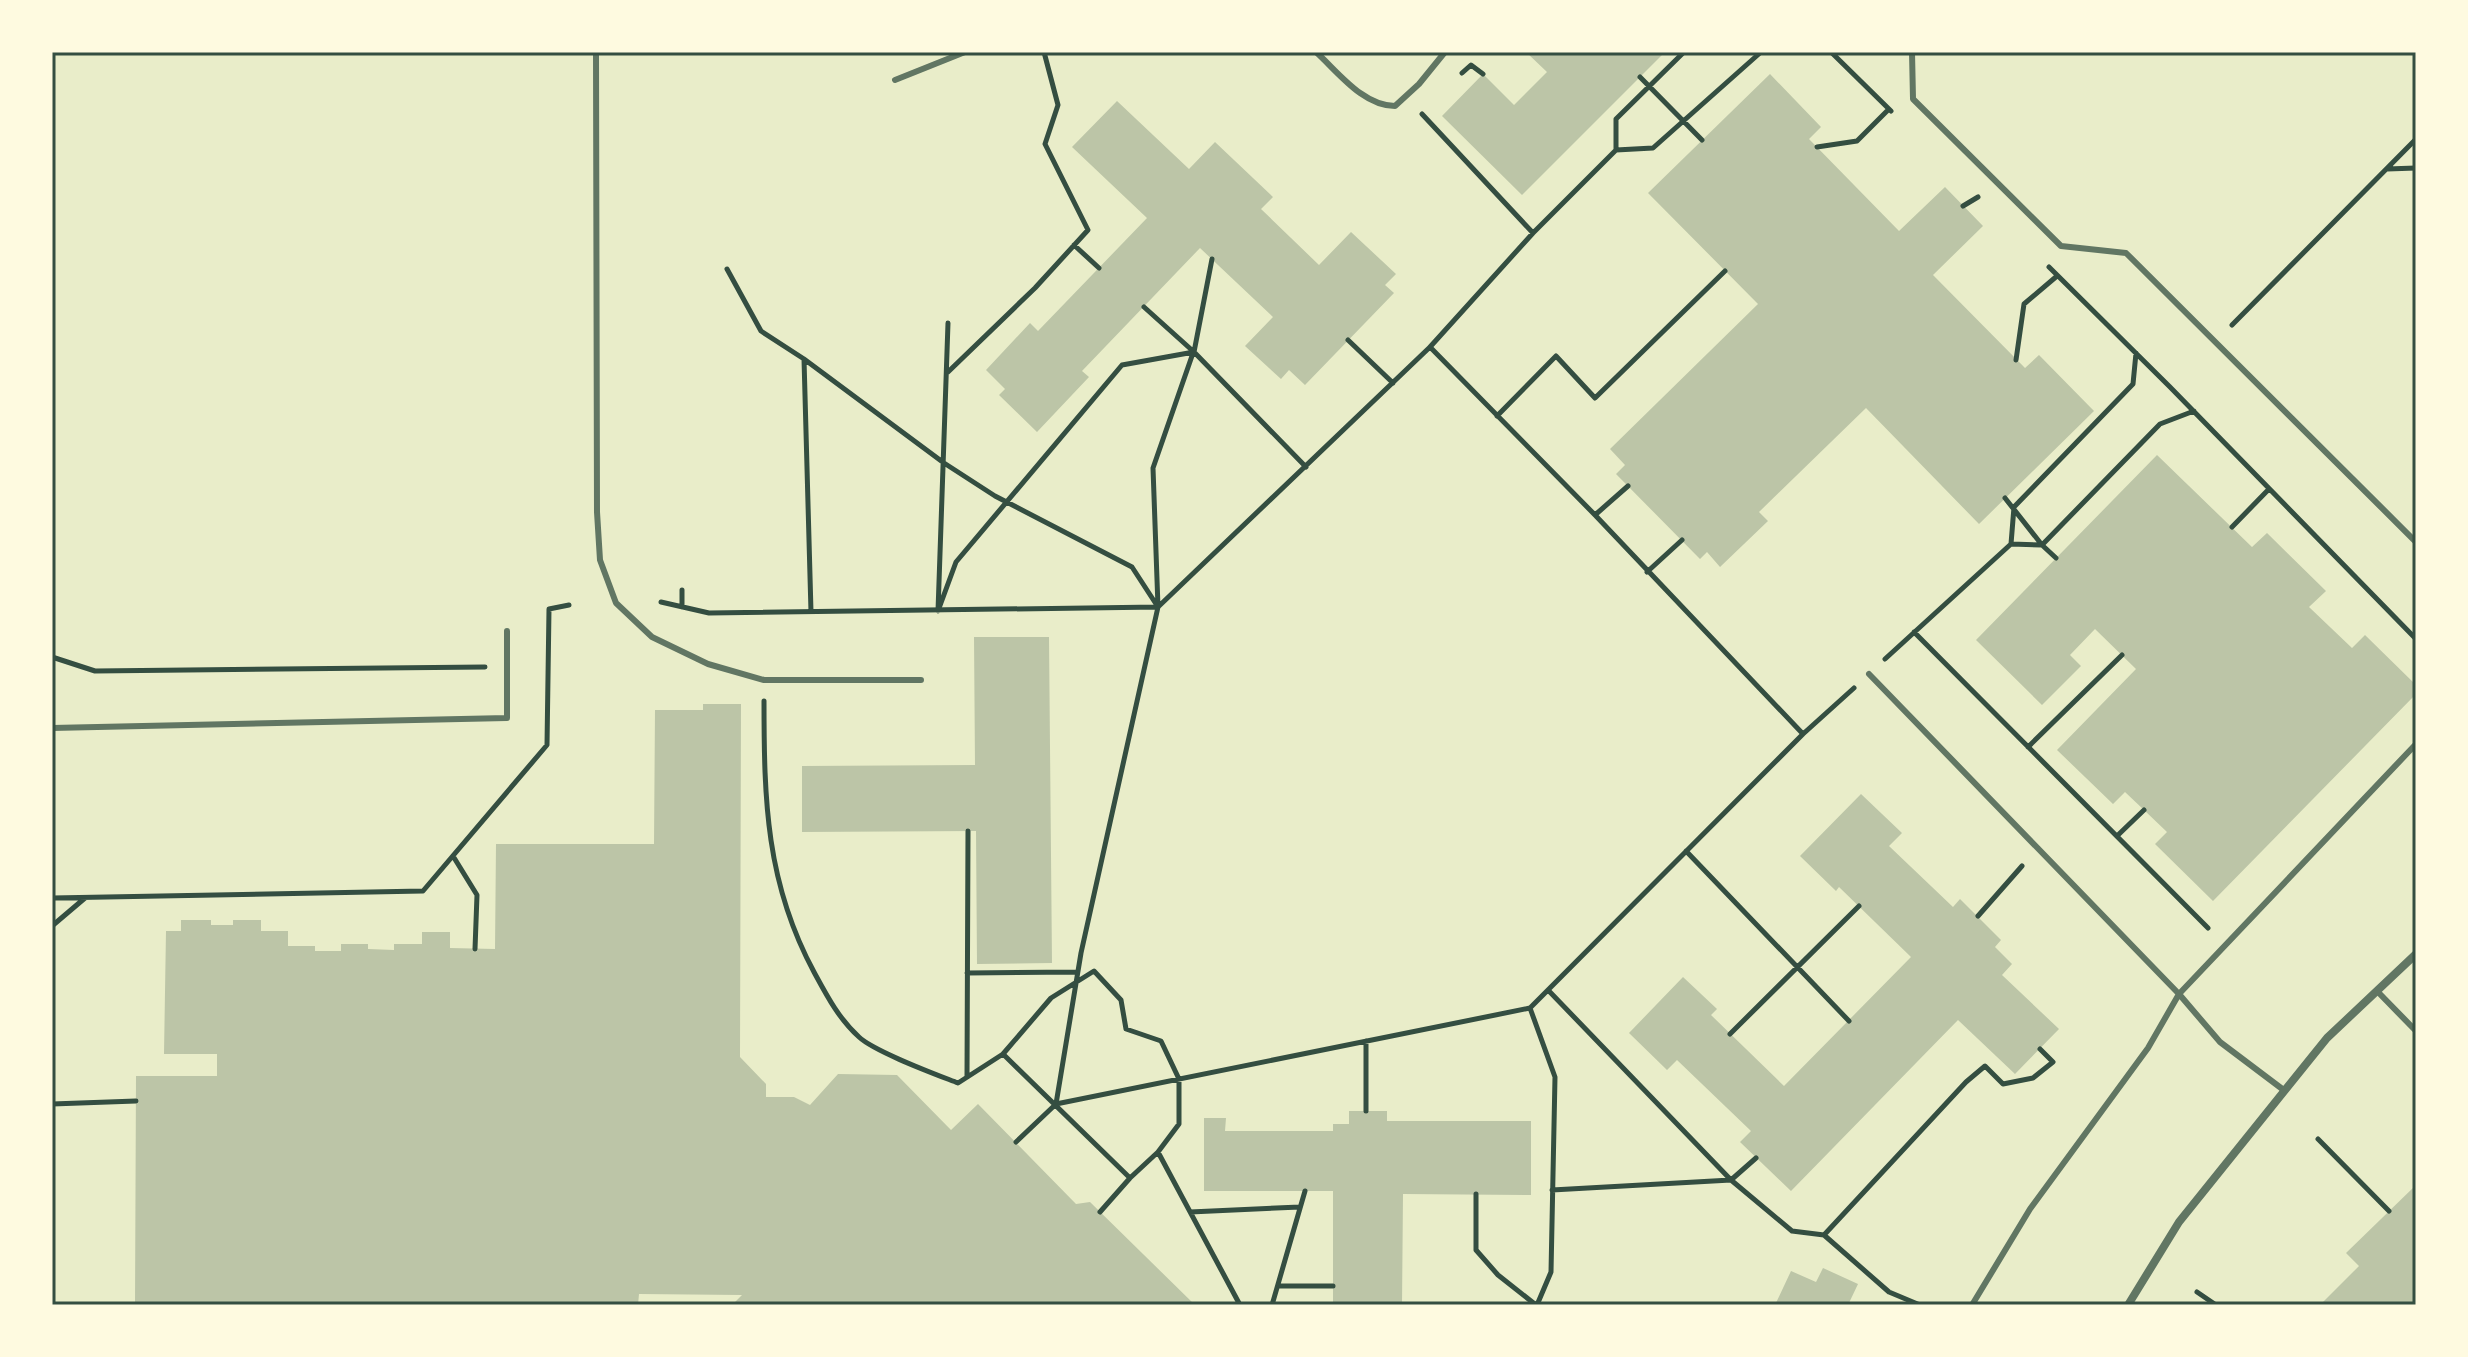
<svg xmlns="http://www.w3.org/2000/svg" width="2468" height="1357" viewBox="0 0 2468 1357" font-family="Rubik,sans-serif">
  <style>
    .building { fill: #bcc5a7 }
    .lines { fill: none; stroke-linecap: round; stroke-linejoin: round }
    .path { stroke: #344e41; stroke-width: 5 }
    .service { stroke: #617663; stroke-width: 6 }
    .minor { stroke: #617663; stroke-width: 8 }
    .neatline { fill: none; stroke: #344e41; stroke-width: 3 }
  </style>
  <rect width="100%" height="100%" fill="#e9edc9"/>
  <!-- building -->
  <path class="building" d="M1526,52H1665L1522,195L1442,116L1483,74L1514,105L1547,72Z
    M1770,74L1821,127L1809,139L1899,231L1945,187L1983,226L1933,275L2025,368L2039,355L2094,411L1979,524L1866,408L1759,512L1768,521L1720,567L1707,552L1700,559L1616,474L1625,465L1610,449L1758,304L1648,193Z
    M1117,101L1189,169L1215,142L1273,197L1261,209L1319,265L1351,232L1396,274L1385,285L1394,293L1305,385L1289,370L1281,379L1245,346L1273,317L1200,248L1082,371L1089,377L1037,432L999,395L1005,389L986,370L1030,323L1038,331L1147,218L1072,147Z
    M2157,455L2252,547L2267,533L2326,591L2309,607L2352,648L2365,635L2416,685V694L2213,901L2155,844L2167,832L2144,810L2125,792L2113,804L2057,750L2136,669L2095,629L2070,655L2081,666L2042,705L1976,640Z
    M974,637H1049L1052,963L977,964L976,831L802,832V766L975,765Z
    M703,704H741L740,1057L766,1084V1097H794L810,1105L838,1074L897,1075L951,1130L978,1104L1076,1204L1090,1202L1195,1305H732L742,1295L639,1294L638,1305H135L136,1076H217V1054H164L166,931H181V920H211V925H233V920H261V931H288V946H315V951H341V944H368V949L394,950V944H422V932H450V948L495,949L496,844H654L655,710H703Z
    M1861,794L1902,833L1889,846L1953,907L1960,899L2001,940L1995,947L2012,964L2002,975L2059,1029L2015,1074L1958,1020L1791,1191L1740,1142L1751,1131L1677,1060L1667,1070L1629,1033L1683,977L1717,1009L1711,1015L1784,1086L1911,957L1839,887L1836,891L1800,856Z
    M1349,1111H1387V1121H1531V1195L1403,1194L1402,1305H1333V1191H1204V1118H1226L1225,1131H1333V1124H1349Z
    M2416,1185V1305H2320L2359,1266L2346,1253Z
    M1823,1268L1858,1284L1848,1305H1775L1791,1271L1816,1282Z"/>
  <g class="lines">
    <!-- path -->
    <path class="path" d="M1684,52L1616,119V150L1653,148L1761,52
      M1831,52L1891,111
      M1462,73L1471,65L1483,74
      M1640,77L1702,140
      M1422,114L1533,233
      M1817,147L1857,141L1889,109
      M2387,169L2416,168
      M1963,206L1978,197
      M1074,245L1099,268
      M2049,267L2170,387L2416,639
      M727,269L761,331L804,359
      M1144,307L1194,352L1212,259
      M948,323L938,611L956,562L1122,365L1194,352L1306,467
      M2232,325L2416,139
      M1348,340L1393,383
      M1430,347L1533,233L1616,150
      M2016,360L2024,304L2057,276
      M948,372L1035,288L1088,230L1045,144L1058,105L1044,52
      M1497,416L1556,356L1595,398L1725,271
      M2005,498L2042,545L2056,558
      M1595,515L1628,486
      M2232,527L2269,489
      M2011,544L2042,545L2160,424L2194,411
      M1647,572L1682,540
      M682,590V607
      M661,602L709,613L1158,607L1132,567L995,496L944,463L804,359L811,612
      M1158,607L1153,468L1193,353
      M1914,632L2208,928
      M52,657L95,671L485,667
      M1885,659L2011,544L2014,507L2133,384L2136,353
      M764,701C764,800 766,883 814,972C827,996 839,1019 859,1037C875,1052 935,1074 958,1083L1003,1054L1130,1178L1158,1152L1240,1305
      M1803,734L1595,515L1430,347L1158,607L1081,953L1056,1104L1530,1008L1803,734L1854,688
      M2028,747L2122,655
      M2117,836L2144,810
      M1686,851L1849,1021
      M453,856L477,895L475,949
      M52,898L423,891L547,745L549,609L569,605
      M1978,916L2022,866
      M52,926L85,898
      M967,973L1077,972
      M1548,990L1731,1180L1792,1231L1824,1235L1889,1292L1920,1305
      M1530,1008L1555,1077L1551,1272L1537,1305
      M1730,1034L1859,906
      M1003,1054L1051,998L1094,971L1121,1000L1126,1029L1161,1041L1179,1079V1124L1158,1152
      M967,1077L968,831
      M52,1104L136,1101
      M1366,1111V1041
      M2318,1139L2389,1211
      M1016,1142L1056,1104
      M1552,1190L1731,1180L1756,1158
      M1476,1194V1250L1498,1275L1536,1305
      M1100,1212L1130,1178
      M1190,1212L1300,1207
      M1824,1235L1966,1082L1985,1066L2003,1084L2033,1078L2053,1062L2040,1049
      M1278,1286H1333
      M2197,1292L2216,1305
      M1272,1305L1305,1191"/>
    <!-- service -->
    <path class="service" d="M596,52L597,512L600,560L616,603L652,637L708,664L764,680H921
      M1316,52C1338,72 1363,106 1395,106L1419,84L1445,52
      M1912,52L1913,99L2061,246L2126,253L2416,542
      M895,80L965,52
      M1869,674L2179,994L2220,1042L2285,1091
      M52,728L507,718V631
      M2377,991L2416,1031
      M1972,1305L2030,1209L2148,1048L2179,994L2416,744"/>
    <!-- minor -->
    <path class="minor" d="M2128,1305L2179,1222L2327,1038L2416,954"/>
  </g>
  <!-- border -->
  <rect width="2468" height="1357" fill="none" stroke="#fefae0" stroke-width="108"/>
  <rect x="54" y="54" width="2360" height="1249" class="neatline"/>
</svg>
